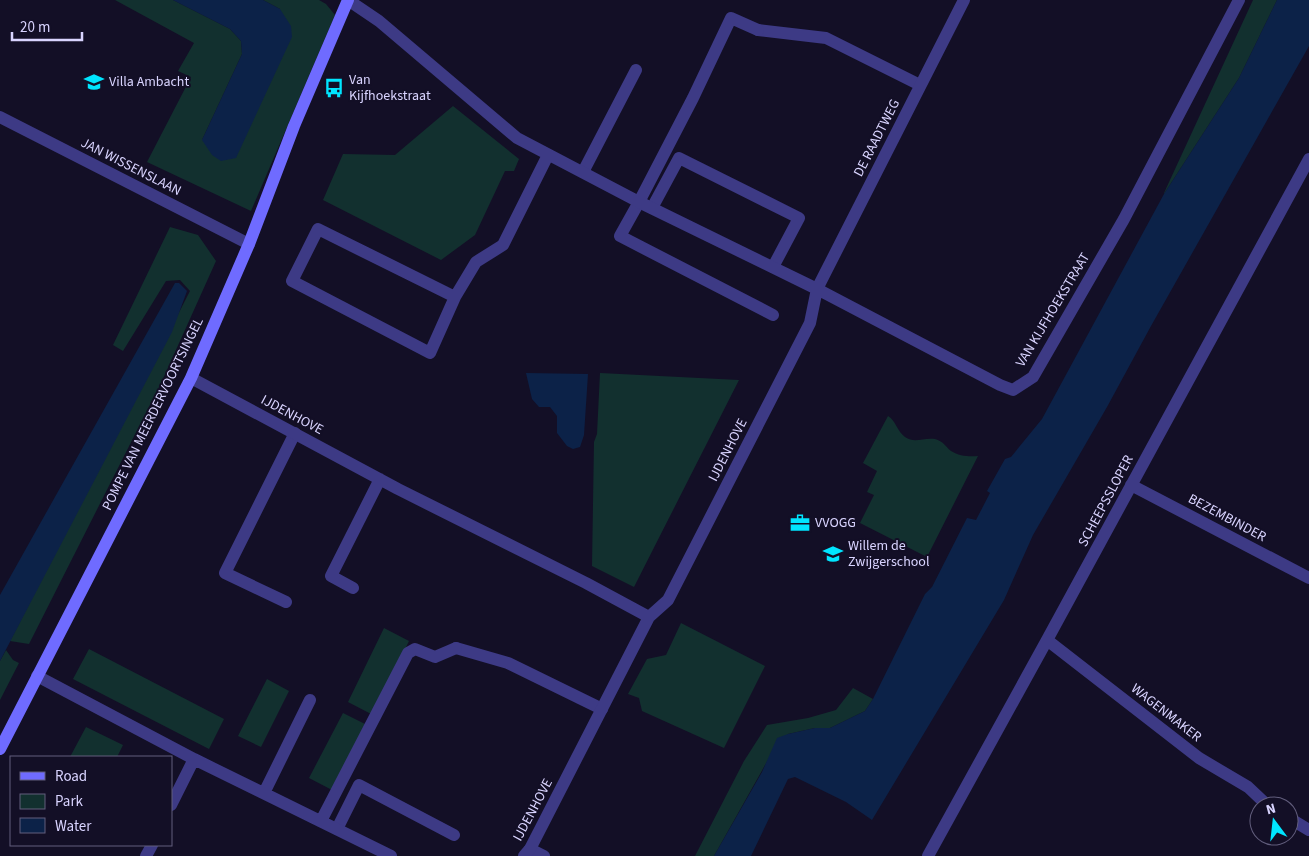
<svg xmlns="http://www.w3.org/2000/svg" width="1309" height="856" viewBox="0 0 1309 856" font-family="'Source Sans 3',sans-serif">
  <style>
    .green { fill: #12302f }
    .water { fill: #0c2248 }
    .lines { fill: none; stroke-linecap: round; stroke-linejoin: round }
    .lane { stroke: #3d3a85; stroke-width: 12 }
    .street { stroke: #3d3a85; stroke-width: 12 }
    .secondary { stroke: #6f6bff; stroke-width: 12 }
    .labels { text-anchor: middle; dominant-baseline: central; stroke-width: 4; stroke-linejoin: round; paint-order: stroke }
    .poi-label { font-size: 14px; fill: #d9d4ff; stroke: #130f26; text-anchor: start }
    .street-label { font-size: 14px; fill: #d9d4ff; stroke: #130f26 }
  </style>
  <rect width="100%" height="100%" fill="#130f26"/>
  <!-- green -->
  <path class="green" d="M115,0H173L230,29L241,41L242,54L202,140L280,9L263,0H319L326,4L335,15L251,211L147,162L191,77L178,71L194,43Z
    M1253,0H1277L1239,78L1164,194V193Z
    M453,106L519,159L514,171H505L475,235L441,260L323,200L343,154L395,155Z
    M170,227L198,235L216,261L162,381L29,644L10,641L190,291L180,280L166,281L123,351L113,345Z
    M600,373L739,380L634,587L592,566L594,442L597,434Z
    M888,416C896,421 897,431 905,437C915,444 924,437 935,439C943,441 946,447 951,451C959,456 969,457 978,456L927,557L860,523L874,495L867,492L877,471L863,463Z
    M681,623L765,666L724,748L642,711L639,698L628,694L647,659L666,655Z
    M384,628L409,641L373,715L348,702Z
    M89,649L224,719L209,749L73,679Z
    M6,650L13,660L19,663L0,700V661Z
    M267,679L289,691L261,747L238,736Z
    M853,688L873,699L865,711L830,728H815L788,734L769,758L714,856H695L744,761L767,725L808,718L836,710Z
    M343,713L365,724L332,790L309,778Z
    M86,727L123,745L117,757H70Z"/>
  <!-- water -->
  <path class="water" d="M173,0H263L280,9L291,26L292,37L236,158L221,161L212,155L202,140L242,54L241,41L230,29Z
    M1277,0H1309V46L1151,326L1107,407L1033,535L1004,600L872,820L846,802L795,777L788,779L751,856H714L762,772L777,738L788,734L815,728H830L865,711L873,699L925,594L932,587L967,518L976,520L990,493L987,491L1005,459L1011,457L1042,419L1164,194L1239,78Z
    M175,283H179L187,291L172,332L0,661V595Z
    M526,373L588,374L584,435L580,447L573,449L567,446L557,433V416L550,407H539L532,399Z"/>
  <g class="lines">
    <!-- lane -->
    <path class="lane" d="M758,30L826,38L920,85
      M583,172L636,70
      M639,202L620,236L773,315
      M652,208L679,158L799,218L773,267
      M286,602L225,573L295,433
      M456,648L508,663L602,709
      M337,829L359,785L454,835
      M530,849L544,856"/>
    <!-- street -->
    <path class="street" d="M348,0L379,21L517,138L639,202L817,289L1000,385L1013,390L1033,377L1124,219L1239,0
      M0,117L249,244
      M639,202L693,98L731,18L758,30
      M455,297L318,229L292,281L430,353L455,297L476,262L503,245L548,155
      M191,378L398,489L586,583L649,617L530,849L524,856
      M1131,485L1309,578
      M353,588L331,576L380,479
      M649,617L668,600L810,323L817,289L964,0
      M1047,640L1199,758L1248,787L1268,806
      M37,676L194,759L391,856
      M264,793L310,700
      M171,805L194,759
      M1289,818L1309,830
      M321,821L408,653L415,649L435,657L456,648
      M146,856L152,845
      M928,856L1047,640L1309,159"/>
    <!-- secondary -->
    <path class="secondary" d="M0,749L191,378L249,244L294,126L348,0"/>
  </g>
  <!-- icons -->
  <defs>
    <symbol id="school-bare" viewBox="-9 -9 18 18"><path d="M0-5L7-2L0 1L-7-2ZM-4 1L0 2.5L4 1V4Q0 6-4 4Z" fill="#00e5ff" stroke="#130f26" stroke-width="2.5" paint-order="stroke"/></symbol>
    <symbol id="bus-bare" viewBox="-9 -9 18 18"><path d="M-5-6H5V4H4V6H2V4H-2V6H-4V4H-5ZM-3.5-4V0h7V-4ZM-3.5 1.2v1.5H-2V1.2ZM2 1.2v1.5H3.5V1.2Z" fill="#00e5ff" stroke="#130f26" stroke-width="2.5" paint-order="stroke"/></symbol>
    <symbol id="office-bare" viewBox="-9 -9 18 18"><path d="M-6-3h4V-5.5h4V-3h4V5H-6ZM-1-4.5V-3h2v-1.5ZM-6 0V1H6V0Z" fill="#00e5ff" stroke="#130f26" stroke-width="2.5" paint-order="stroke"/></symbol>
  </defs>
  <g fill-rule="evenodd">
    <use href="#school-bare" x="80" y="68" width="28" height="28"/>
    <use href="#bus-bare" x="320" y="74" width="28" height="28"/>
    <use href="#office-bare" x="786" y="509" width="28" height="28"/>
    <use href="#school-bare" x="819" y="540" width="28" height="28"/>
  </g>
  <g class="labels">
    <!-- poi labels -->
    <g class="poi-label">
      <text x="349" y="80">Van<tspan x="349" dy="16">Kijfhoekstraat</tspan></text>
      <text x="109" y="82">Villa Ambacht</text>
      <text x="815" y="523">VVOGG</text>
      <text x="848" y="546">Willem de<tspan x="848" dy="16">Zwijgerschool</tspan></text>
    </g>
    <!-- street labels -->
    <g class="street-label">
      <text transform="translate(877 138) rotate(-63)">DE RAADTWEG</text>
      <text transform="translate(131 167) rotate(27)">JAN WISSENSLAAN</text>
      <text transform="translate(1053 310) rotate(-59)">VAN KIJFHOEKSTRAAT</text>
      <text transform="translate(153 414) rotate(-64)">POMPE VAN MEERDERVOORTSINGEL</text>
      <text transform="translate(292 415) rotate(28)">IJDENHOVE</text>
      <text transform="translate(728 450) rotate(-63)">IJDENHOVE</text>
      <text transform="translate(1106 501) rotate(-62)">SCHEEPSSLOPER</text>
      <text transform="translate(1227 518) rotate(28)">BEZEMBINDER</text>
      <text transform="translate(1166 713) rotate(38)">WAGENMAKER</text>
      <text transform="translate(533 810) rotate(-62)">IJDENHOVE</text>
    </g>
  </g>
  <!-- legend -->
  <rect x="10" y="756" width="162" height="90" fill="#130f26" stroke="#625e7d"/>
  <rect x="20" y="772" width="25" height="8" fill="#6f6bff" stroke="#625e7d"/>
  <text x="55" y="781" font-size="15" fill="#d9d4ff">Road</text>
  <rect x="20" y="794" width="25" height="15" fill="#12302f" stroke="#625e7d"/>
  <text x="55" y="806" font-size="15" fill="#d9d4ff">Park</text>
  <rect x="20" y="818" width="25" height="15" fill="#0c2248" stroke="#625e7d"/>
  <text x="55" y="831" font-size="15" fill="#d9d4ff">Water</text>
  <!-- north arrow -->
  <g transform="translate(1274 821) rotate(345)"><circle r="24" fill="#130f26" stroke="#625e7d"/>
  <path d="M0-4L9 19L0 12L-9 19Z" fill="#00e5ff"/>
  <text y="-8" font-size="14" font-weight="bold" text-anchor="middle" fill="#d9d4ff">N</text>
  </g>
  <!-- scale -->
  <path d="M12 32v8h70v-8" fill="none" stroke="#d9d4ff" stroke-width="2.5"/>
  <text x="20" y="32" font-size="15" fill="#d9d4ff" stroke="#130f26" stroke-width="4" paint-order="stroke">20 m</text>
</svg>
